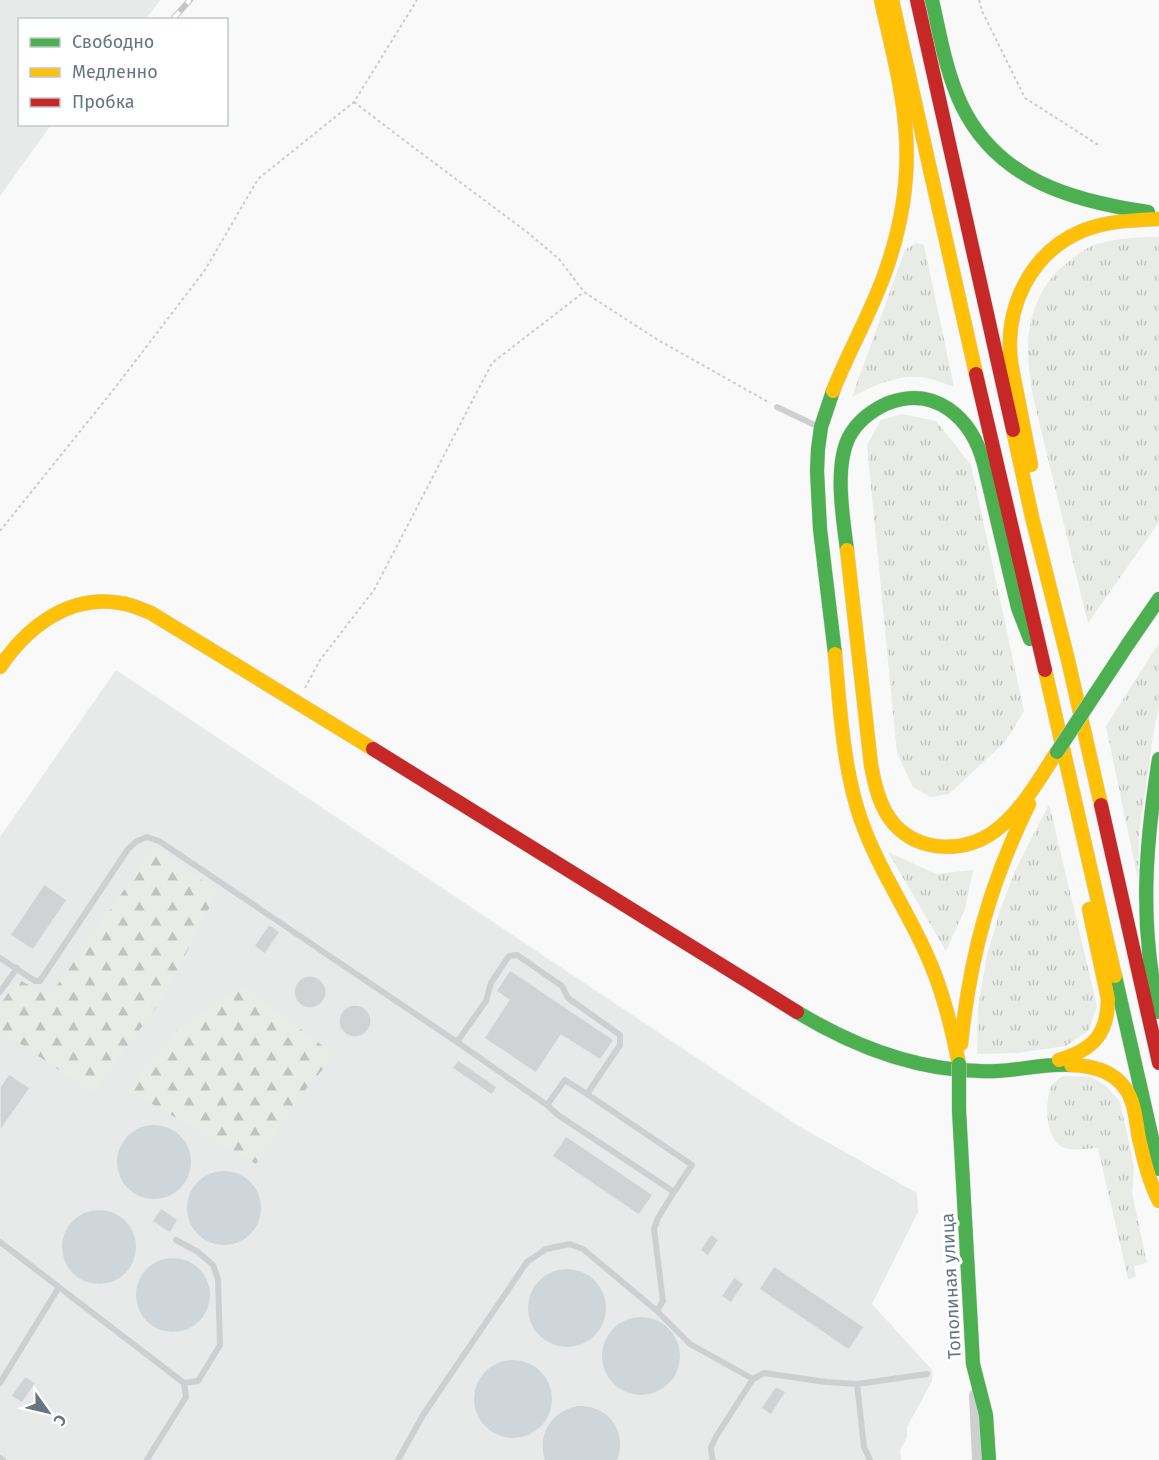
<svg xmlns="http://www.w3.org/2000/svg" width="1159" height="1460" viewBox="0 0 1159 1460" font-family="'Fira Sans',sans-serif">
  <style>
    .built { fill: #e8e9e9 }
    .grass { fill: url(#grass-tufts) }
    .forest { fill: url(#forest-firs) }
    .water { fill: #ced6d9 }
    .building { fill: #d0d2d3; stroke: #e8e8e8; stroke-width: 1.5 }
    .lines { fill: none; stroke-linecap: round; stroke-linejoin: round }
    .fast-casing { stroke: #d5d6d7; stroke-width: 15 }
    .slow-casing { stroke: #d5d6d7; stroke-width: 15 }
    .jam-casing { stroke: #d5d6d7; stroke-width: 15 }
    .path { stroke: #cbcccd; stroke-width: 2; stroke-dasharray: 3 3; stroke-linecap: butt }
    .lane { stroke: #cecfd0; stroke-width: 6 }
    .street { stroke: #cecfd0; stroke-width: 12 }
    .fast { stroke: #4caf50; stroke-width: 14 }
    .slow { stroke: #ffc107; stroke-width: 14 }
    .jam { stroke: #c62828; stroke-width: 14 }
    .rail-casing { stroke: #c3c5c6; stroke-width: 6 }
    .rail { stroke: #fff; stroke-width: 4; stroke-dasharray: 11; stroke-linecap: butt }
    .fast-bridge-casing { stroke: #d5d6d7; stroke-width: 15; stroke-linecap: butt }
    .fast-bridge { stroke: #4caf50; stroke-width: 14 }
    .labels { text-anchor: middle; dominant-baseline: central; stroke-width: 6; stroke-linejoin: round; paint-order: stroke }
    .street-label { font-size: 18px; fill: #657683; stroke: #fff }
  </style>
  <defs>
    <pattern id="grass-tufts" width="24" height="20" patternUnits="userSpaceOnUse" patternTransform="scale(1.5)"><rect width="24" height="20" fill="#e8ebe6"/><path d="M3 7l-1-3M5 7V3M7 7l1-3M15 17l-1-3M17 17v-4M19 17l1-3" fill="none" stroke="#c0c3c0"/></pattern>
    <pattern id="forest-firs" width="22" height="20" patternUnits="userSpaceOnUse" patternTransform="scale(1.5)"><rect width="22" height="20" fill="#e8ebe6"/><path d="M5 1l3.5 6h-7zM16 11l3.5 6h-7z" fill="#c0c3c0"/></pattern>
  </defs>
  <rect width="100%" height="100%" fill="#f9f9f9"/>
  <!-- built -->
  <path class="built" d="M0,0H160L146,19L20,20V124L51,125L0,196Z
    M116,670L797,1125L917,1193L918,1212L872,1304L932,1370V1381L907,1427V1437L900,1450L901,1460H0V837Z"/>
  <!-- grass -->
  <path class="grass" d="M1148,237H1159V522L1088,623L1033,397C1027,359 1023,327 1042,292C1048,281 1056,271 1066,264C1075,256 1085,248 1097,244C1114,239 1131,238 1148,237Z
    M916,243L924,245L954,387C945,384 935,379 926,378C899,373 875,385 852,397L905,250Z
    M902,414L936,421L971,465L1024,711L1005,742L949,794L931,797L913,787L897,753L867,445L881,420Z
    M1159,643V710L1155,723L1139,833L1138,880L1106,726Z
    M1049,804L1097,1006L1089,1030L1066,1046L1017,1053L977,1054L978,1008L987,955L1001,908L1015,871Z
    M888,852L936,874L973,870L965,909L946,951Z
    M1063,1076L1091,1077L1106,1086L1120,1102L1134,1166L1132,1193L1147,1263L1134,1266L1136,1277L1128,1279L1098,1148C1090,1148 1073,1151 1065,1148C1045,1142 1044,1101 1052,1085C1055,1081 1059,1079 1063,1076Z"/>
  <!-- forest -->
  <path class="forest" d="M154,847L218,891L163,998L93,1093L0,1030V1005L18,979L49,997Z
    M242,985L335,1055L297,1100L256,1164L128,1090L177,1030Z"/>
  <!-- water -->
  <path class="water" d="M117 1162a37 37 0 1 1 74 0a37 37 0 1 1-74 0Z
    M187 1208a37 37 0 1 1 74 0a37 37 0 1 1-74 0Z
    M62 1247a37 37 0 1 1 74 0a37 37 0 1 1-74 0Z
    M136 1295a37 37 0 1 1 74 0a37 37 0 1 1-74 0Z
    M528 1308a39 39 0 1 1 78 0a39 39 0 1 1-78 0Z
    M602 1356a39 39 0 1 1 78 0a39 39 0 1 1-78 0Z
    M474 1399a39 39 0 1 1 78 0a39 39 0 1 1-78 0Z
    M578,1406C608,1405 628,1431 617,1460H545C537,1435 551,1411 578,1406Z"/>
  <!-- building -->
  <path class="building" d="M44,884L67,900L33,950L10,935Z
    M269,924L280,932L265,954L254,946Z
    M510,970L614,1040L600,1060L561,1035L536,1073L484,1038L509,1000L496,991Z
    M294 992a16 16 0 1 1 32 0a16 16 0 1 1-32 0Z
    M339 1021a16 16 0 1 1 32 0a16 16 0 1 1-32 0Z
    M458,1060L497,1087L492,1095L452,1068Z
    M9,1074L30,1088L0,1131V1087Z
    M566,1136L653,1195L639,1215L552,1156Z
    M161,1208L178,1220L170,1233L152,1221Z
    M711,1234L719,1240L708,1256L700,1250Z
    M774,1266L864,1327L849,1350L759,1289Z
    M734,1277L744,1284L731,1303L721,1296Z
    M25,1376L36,1383L22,1403L11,1396Z
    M776,1386L786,1392L771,1415L761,1408Z"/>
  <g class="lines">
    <defs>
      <path id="fast" d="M932,0C940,35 946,73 962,106C998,180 1072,201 1148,212
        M833,391L821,427L818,449L817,471L820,529L835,654
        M847,550C843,518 834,467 849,437C857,422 871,411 886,404C935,384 972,418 984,464L1018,608L1030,639
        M1128,644L1159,599
        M1159,759C1145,847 1139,925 1159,1012
        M1115,976L1159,1169
        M797,1012C858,1049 925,1074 997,1071C1022,1070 1046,1063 1071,1065
        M959,1110L973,1364L986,1415L989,1460"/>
      <path id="slow" d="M892,0L976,374
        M833,391C849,350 872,311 886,270C901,227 909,180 906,135C903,89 891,45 881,0
        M1013,430L1032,517L1068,660L1101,805
        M1031,465L1011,363C1004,308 1030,253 1082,231C1106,221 1133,220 1159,219
        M847,550L871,765C875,786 880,808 894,824C920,853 965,853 995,831C1021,812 1039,779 1057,752
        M835,654C840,707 843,769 861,820C877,866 905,907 925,951C942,987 951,1025 959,1064
        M0,667C27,627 69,594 120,603C131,604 141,609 151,613L373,749
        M1045,670L1115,976
        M961,1044C970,956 990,883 1029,804
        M1059,1060C1092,1050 1108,1035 1108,999L1089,909
        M1071,1065C1092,1066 1112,1070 1125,1088C1135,1101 1136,1122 1139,1138C1144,1160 1149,1181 1159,1201"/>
      <path id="jam" d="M917,0L1013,430
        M976,374L1045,670
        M373,749L797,1012
        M1101,805L1159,1063"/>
    </defs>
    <!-- fast casing -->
    <use href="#fast" class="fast-casing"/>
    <!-- slow casing -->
    <use href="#slow" class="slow-casing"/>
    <!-- jam casing -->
    <use href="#jam" class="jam-casing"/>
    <!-- path -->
    <path class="path" d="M979,0L982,11L1025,98L1100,146
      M354,102L413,147L527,232L559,259L584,292L658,340L770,403
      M0,531L114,389L205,270L258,179L354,102L417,0
      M305,688L320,660L374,590L492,363L584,292"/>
    <!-- lane -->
    <path class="lane" d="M777,407L819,427
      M0,958L35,981H40L128,849L137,841L147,837L159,841L457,1042L547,1105L558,1115L674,1192L658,1218L654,1229L663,1301L657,1311
      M0,992L17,968
      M457,1042L486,1001L491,983L509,956L517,955L562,986L568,998L620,1035V1045L587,1094L565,1080L547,1105
      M587,1094L692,1165L674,1192
      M0,1242L184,1383L198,1381L220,1345L218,1279L213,1265L198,1252L176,1240
      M0,1383L59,1287
      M857,1384L927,1374
      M0,1458L3,1460
      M147,1460L151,1453L186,1397L184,1383
      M398,1460L423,1415L527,1262L546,1249L570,1244L583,1249L657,1311L690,1344L753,1379L764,1373L826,1382L857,1384L864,1447L870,1460
      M713,1460L712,1458L711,1447L717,1435L753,1379"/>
    <!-- street -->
    <path class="street" d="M975,1395L978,1460"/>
    <!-- fast -->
    <use href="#fast" class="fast"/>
    <!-- slow -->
    <use href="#slow" class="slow"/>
    <!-- jam -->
    <use href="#jam" class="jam"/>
    <defs>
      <path id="rail" d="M172,20L190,0"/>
    </defs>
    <!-- rail casing -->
    <use href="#rail" class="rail-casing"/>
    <!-- rail -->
    <use href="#rail" class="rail"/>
    <defs>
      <path id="fast-bridge" d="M1057,752L1128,644
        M959,1064V1110"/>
    </defs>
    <!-- fast-bridge casing -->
    <use href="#fast-bridge" class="fast-bridge-casing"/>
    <!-- fast-bridge -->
    <use href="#fast-bridge" class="fast-bridge"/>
  </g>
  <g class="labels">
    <!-- street labels -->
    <g class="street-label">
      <text transform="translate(951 1286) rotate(-93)">Тополиная улица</text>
    </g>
  </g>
  <!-- legend -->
  <rect x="18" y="18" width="210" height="108" fill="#ffffff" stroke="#c1c8cd" stroke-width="1.5"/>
  <rect x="30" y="38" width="30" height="9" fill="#4caf50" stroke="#c1c8cd" stroke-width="1.5"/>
  <text x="72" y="48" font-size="18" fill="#657683">Свободно</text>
  <rect x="30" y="68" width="30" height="9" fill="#ffc107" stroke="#c1c8cd" stroke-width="1.5"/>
  <text x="72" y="78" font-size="18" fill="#657683">Медленно</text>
  <rect x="30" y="98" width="30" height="9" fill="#c62828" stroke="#c1c8cd" stroke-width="1.5"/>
  <text x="72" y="108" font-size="18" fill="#657683">Пробка</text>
  <!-- north arrow -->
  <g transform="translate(48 1412) rotate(124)" stroke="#ffffff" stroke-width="4.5" paint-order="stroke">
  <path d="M0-4.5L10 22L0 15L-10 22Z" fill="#657683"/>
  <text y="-9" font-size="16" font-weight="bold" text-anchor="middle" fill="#657683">С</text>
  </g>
</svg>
